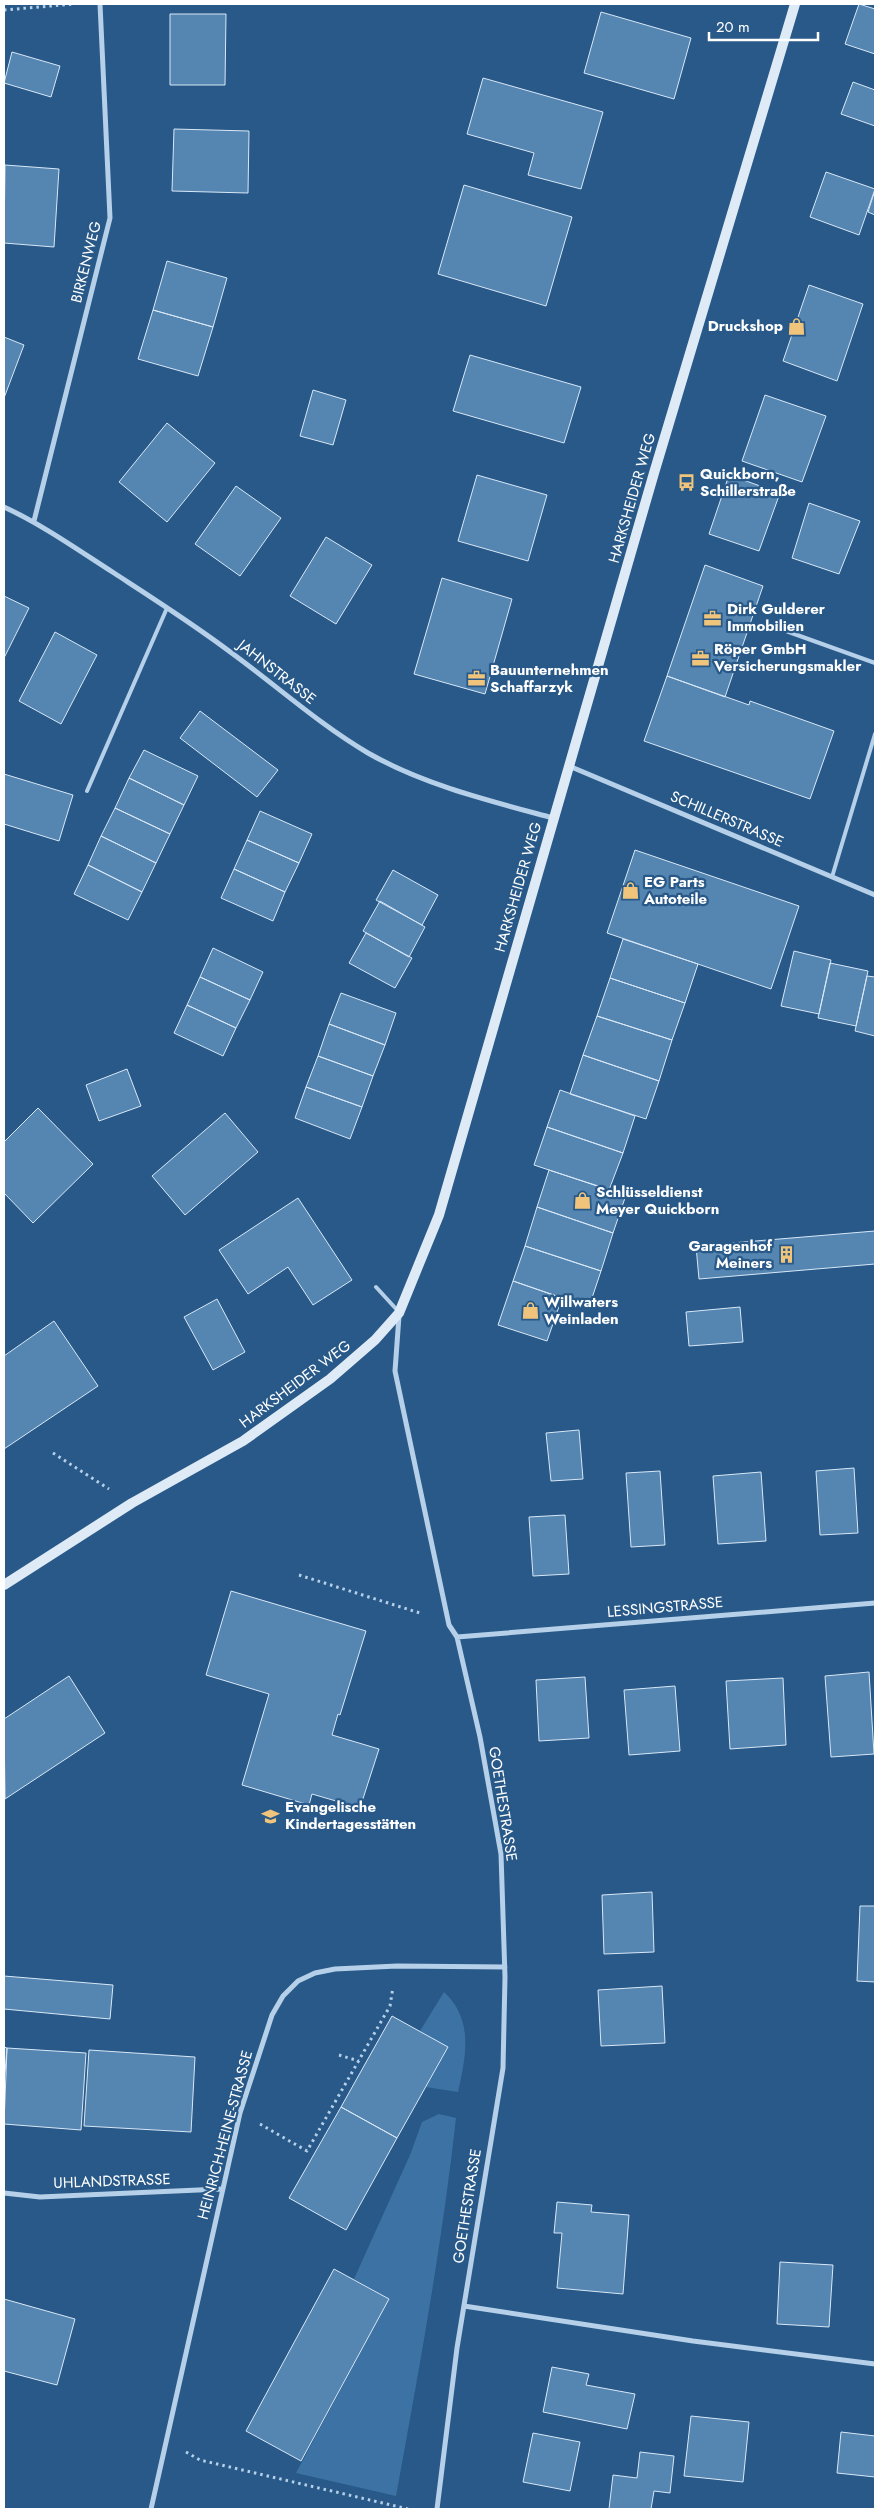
<svg xmlns="http://www.w3.org/2000/svg" width="879" height="2513" viewBox="0 0 879 2513" font-family="Jost,sans-serif">
  <style>
    .green { fill: #3d73a4 }
    .building { fill: #5585b1; stroke: #d8e8f7 }
    .lines { fill: none; stroke-linecap: round; stroke-linejoin: round }
    .path { stroke: #b5d0e8; stroke-width: 3; stroke-dasharray: 2.5 4; stroke-linecap: butt }
    .lane { stroke: #b5d0e8; stroke-width: 4 }
    .street { stroke: #b5d0e8; stroke-width: 5 }
    .secondary { stroke: #deebf7; stroke-width: 10 }
    .labels { text-anchor: middle; dominant-baseline: central; stroke-width: 4.5; stroke-linejoin: round; paint-order: stroke }
    .street-label { font-size: 15px; fill: #fff; stroke: #285988 }
    .poi-label { font-size: 15px; font-weight: bold; fill: #fff; stroke: #285988; text-anchor: start }
  </style>
  <rect width="100%" height="100%" fill="#285988"/>
  <!-- green -->
  <path class="green" d="M444,1992C474,2020 466,2056 458,2092L426,2087L448,2048L420,2031Z
    M439,2114L456,2118C442,2245 419,2370 396,2496L296,2473L389,2299L354,2279L410,2155L422,2122Z"/>
  <!-- building -->
  <path class="building" d="M859,4L875,9V54L845,44Z
    M601,12L691,38L674,99L584,73Z
    M170,14H226L225,85H170Z
    M12,52L60,66L51,97L4,83Z
    M483,78L603,112L581,189L528,175L534,153L467,134Z
    M853,82L875,90V126L841,114Z
    M174,129L249,131L248,193L172,191Z
    M5,165L59,169L54,247L4,243Z
    M826,172L875,189L859,235L810,217Z
    M464,185L572,217L546,306L438,274Z
    M875,190V215L868,212Z
    M167,261L227,278L213,327L153,310Z
    M809,285L863,304L837,381L783,361Z
    M153,310L213,327L198,376L138,359Z
    M4,337L24,345L4,398Z
    M470,355L581,387L564,443L453,411Z
    M313,390L346,400L333,445L300,436Z
    M765,395L826,416L802,482L742,461Z
    M167,423L215,463L167,522L119,482Z
    M477,475L547,495L528,561L458,541Z
    M729,475L780,493L759,551L709,534Z
    M236,486L281,518L240,576L195,544Z
    M809,503L860,521L839,574L792,558Z
    M326,537L372,565L336,624L290,596Z
    M705,565L763,586L725,697L667,676Z
    M442,578L512,599L485,694L414,674Z
    M4,596L29,608L4,658Z
    M55,632L97,655L61,724L19,701Z
    M667,676L749,705L750,701L834,731L810,799L644,741Z
    M200,711L278,770L257,797L180,738Z
    M144,750L198,776L184,805L129,778Z
    M4,774L73,795L59,841L4,824Z
    M129,778L184,805L170,834L115,808Z
    M115,808L170,834L156,863L101,836Z
    M260,811L312,834L299,863L247,840Z
    M101,836L156,863L142,892L88,865Z
    M247,840L299,863L285,892L234,869Z
    M635,850L799,906L771,989L607,933Z
    M88,865L142,892L128,920L74,894Z
    M234,869L285,892L273,921L221,898Z
    M393,870L438,895L422,925L376,900Z
    M380,901L425,927L409,957L363,931Z
    M366,933L412,958L395,988L349,963Z
    M623,939L698,964L685,1003L610,978Z
    M213,948L263,972L250,1000L200,977Z
    M794,951L831,960L819,1014L781,1006Z
    M830,963L868,971L856,1026L818,1018Z
    M867,976L875,977V1036L855,1031Z
    M200,977L250,1000L236,1028L187,1005Z
    M610,978L685,1003L672,1040L597,1016Z
    M341,993L396,1013L385,1045L329,1024Z
    M187,1005L236,1028L223,1056L174,1033Z
    M597,1016L672,1040L659,1081L583,1055Z
    M329,1024L385,1045L373,1076L318,1056Z
    M583,1055L659,1081L646,1119L570,1094Z
    M318,1056L373,1076L362,1107L306,1087Z
    M127,1069L141,1106L99,1121L86,1085Z
    M306,1087L362,1107L350,1139L295,1118Z
    M560,1090L635,1116L623,1153L547,1127Z
    M38,1108L93,1164L33,1223L4,1193V1142Z
    M225,1113L258,1152L185,1215L152,1176Z
    M547,1127L623,1153L609,1190L534,1165Z
    M549,1170L626,1195L613,1233L537,1207Z
    M298,1198L352,1280L313,1305L288,1267L248,1294L219,1250Z
    M537,1207L613,1233L601,1271L525,1246Z
    M875,1231V1264L699,1279L696,1246Z
    M525,1246L601,1271L589,1307L513,1281Z
    M513,1281L562,1298L547,1341L498,1325Z
    M217,1299L245,1352L213,1370L184,1317Z
    M740,1307L743,1342L689,1346L686,1312Z
    M54,1321L98,1386L4,1449V1356Z
    M579,1430L583,1479L551,1481L546,1433Z
    M854,1468L858,1533L820,1535L816,1471Z
    M660,1471L665,1545L631,1547L626,1473Z
    M761,1472L766,1541L718,1544L713,1476Z
    M565,1515L569,1574L533,1576L529,1517Z
    M231,1591L366,1631L340,1715L338,1714L332,1735L379,1749L360,1808L312,1794L309,1805L242,1785L269,1694L206,1675Z
    M869,1672L874,1754L831,1757L825,1676Z
    M69,1676L105,1733L5,1799L4,1719Z
    M585,1677L589,1738L539,1741L536,1680Z
    M783,1678L786,1745L730,1749L726,1681Z
    M675,1686L680,1751L629,1755L624,1690Z
    M652,1892L654,1952L604,1954L602,1895Z
    M860,1906H875V1982L857,1981Z
    M4,1976L113,1985L110,2019L4,2009Z
    M662,1986L665,2043L601,2046L598,1990Z
    M392,2016L448,2047L397,2138L341,2107Z
    M4,2047L7,2048L4,2085Z
    M7,2048L86,2053L81,2130L4,2124Z
    M89,2050L195,2057L191,2132L84,2126Z
    M341,2107L397,2138L346,2230L289,2198Z
    M557,2202L592,2205L591,2212L629,2215L623,2294L557,2288L562,2233H554Z
    M780,2262L833,2265L829,2327L777,2324Z
    M334,2269L389,2299L301,2461L246,2431Z
    M4,2299L75,2319L57,2385L4,2371Z
    M552,2367L589,2374L586,2385L635,2394L627,2429L543,2412Z
    M691,2416L749,2422L743,2482L684,2476Z
    M841,2432L875,2436V2477L837,2473Z
    M533,2433L580,2442L570,2491L523,2482Z
    M640,2452L674,2456L670,2493L654,2491L651,2509H609L613,2475L637,2478Z"/>
  <g class="lines">
    <!-- path -->
    <path class="path" d="M4,10L74,4
      M53,1453L109,1489
      M299,1575L423,1614
      M339,2055L359,2061
      M260,2124L307,2151L390,2006L393,1987
      M186,2452L200,2460L408,2509"/>
    <!-- lane -->
    <path class="lane" d="M786,631L875,663
      M87,791L167,608
      M832,877L875,734
      M376,1287L398,1311"/>
    <!-- street -->
    <path class="street" d="M4,507C43,525 78,550 114,573C154,599 195,625 233,654C278,687 319,724 368,753C424,785 490,801 553,818
      M34,521L110,218L100,4
      M569,766L875,895
      M399,1316L395,1371L449,1625L457,1637L480,1737L501,1854L505,1977L503,2068L457,2348L437,2509
      M457,1637L875,1603
      M4,2193L40,2197L221,2189
      M464,2306L693,2341L875,2364
      M151,2509L240,2113L272,2015L283,1996L298,1981L315,1973L335,1969L397,1966L505,1967"/>
    <!-- secondary -->
    <path class="secondary" d="M4,1585L132,1503L243,1441L330,1379L375,1340L399,1313L439,1215L654,473L795,4"/>
  </g>
  <!-- icons -->
  <defs>
    <symbol id="shop-bare" viewBox="-9 -9 18 18"><path d="M-5-2.5h2.3a2.7 3.5 0 0 1 5.4 0H5L5.5 6h-11ZM-1.5-2.5h3a1.5 2.3 0 0 0-3 0Z" fill="#f0c57b" stroke="#285988" stroke-width="2.5" paint-order="stroke"/></symbol>
    <symbol id="bus-bare" viewBox="-9 -9 18 18"><path d="M-5-6H5V4H4V6H2V4H-2V6H-4V4H-5ZM-3.5-4V0h7V-4ZM-3.5 1.2v1.5H-2V1.2ZM2 1.2v1.5H3.5V1.2Z" fill="#f0c57b" stroke="#285988" stroke-width="2.5" paint-order="stroke"/></symbol>
    <symbol id="office-bare" viewBox="-9 -9 18 18"><path d="M-6-3h4V-5.5h4V-3h4V5H-6ZM-1-4.5V-3h2v-1.5ZM-6 0V1H6V0Z" fill="#f0c57b" stroke="#285988" stroke-width="2.5" paint-order="stroke"/></symbol>
    <symbol id="building-bare" viewBox="-9 -9 18 18"><path d="M-4-6H4V6H1V3H-1V6H-4ZM-2.5-4.3h1.7v1.8h-1.7ZM.8-4.3h1.7v1.8H.8ZM-2.5-1h1.7V.8h-1.7ZM.8-1h1.7V.8H.8Z" fill="#f0c57b" stroke="#285988" stroke-width="2.5" paint-order="stroke"/></symbol>
    <symbol id="school-bare" viewBox="-9 -9 18 18"><path d="M0-5L7-2L0 1L-7-2ZM-4 1L0 2.5L4 1V4Q0 6-4 4Z" fill="#f0c57b" stroke="#285988" stroke-width="2.5" paint-order="stroke"/></symbol>
  </defs>
  <g fill-rule="evenodd">
    <use href="#shop-bare" x="784" y="314" width="25" height="25"/>
    <use href="#bus-bare" x="674" y="470" width="25" height="25"/>
    <use href="#office-bare" x="700" y="606" width="25" height="25"/>
    <use href="#office-bare" x="688" y="646" width="25" height="25"/>
    <use href="#office-bare" x="464" y="666" width="25" height="25"/>
    <use href="#shop-bare" x="618" y="878" width="25" height="25"/>
    <use href="#shop-bare" x="570" y="1188" width="25" height="25"/>
    <use href="#building-bare" x="774" y="1242" width="25" height="25"/>
    <use href="#shop-bare" x="518" y="1298" width="25" height="25"/>
    <use href="#school-bare" x="258" y="1804" width="25" height="25"/>
  </g>
  <g class="labels">
    <!-- street labels -->
    <g class="street-label">
      <text transform="translate(86 262) rotate(-76)">BIRKENWEG</text>
      <text transform="translate(632 498) rotate(-74)">HARKSHEIDER WEG</text>
      <text transform="translate(277 672) rotate(38)">JAHNSTRASSE</text>
      <text transform="translate(727 819) rotate(23)">SCHILLERSTRASSE</text>
      <text transform="translate(518 887) rotate(-74)">HARKSHEIDER WEG</text>
      <text transform="translate(295 1384) rotate(-37)">HARKSHEIDER WEG</text>
      <text transform="translate(665 1607) rotate(-5)">LESSINGSTRASSE</text>
      <text transform="translate(503 1804) rotate(81)">GOETHESTRASSE</text>
      <text transform="translate(225 2135) rotate(-75)">HEINRICH-HEINE-STRASSE</text>
      <text transform="translate(112 2181) rotate(-2)">UHLANDSTRASSE</text>
      <text transform="translate(467 2206) rotate(-81)">GOETHESTRASSE</text>
    </g>
    <!-- poi labels -->
    <g class="poi-label">
      <text x="783" y="326" text-anchor="end">Druckshop</text>
      <text x="700" y="474">Quickborn,<tspan x="700" dy="17">Schillerstraße</tspan></text>
      <text x="727" y="609">Dirk Gulderer<tspan x="727" dy="17">Immobilien</tspan></text>
      <text x="714" y="649">Röper GmbH<tspan x="714" dy="17">Versicherungsmakler</tspan></text>
      <text x="490" y="670">Bauunternehmen<tspan x="490" dy="17">Schaffarzyk</tspan></text>
      <text x="644" y="882">EG Parts<tspan x="644" dy="17">Autoteile</tspan></text>
      <text x="596" y="1192">Schlüsseldienst<tspan x="596" dy="17">Meyer Quickborn</tspan></text>
      <text x="772" y="1246" text-anchor="end">Garagenhof<tspan x="772" dy="17">Meiners</tspan></text>
      <text x="544" y="1302">Willwaters<tspan x="544" dy="17">Weinladen</tspan></text>
      <text x="285" y="1807">Evangelische<tspan x="285" dy="17">Kindertagesstätten</tspan></text>
    </g>
  </g>
  <!-- border -->
  <rect width="879" height="2513" fill="none" stroke="#ffffff" stroke-width="10"/>
  <!-- scale -->
  <path d="M709 32v8h109v-8" fill="none" stroke="#ffffff" stroke-width="2.5"/>
  <text x="716" y="32" font-size="15" fill="#ffffff" stroke="#285988" stroke-width="4" paint-order="stroke">20 m</text>
</svg>
